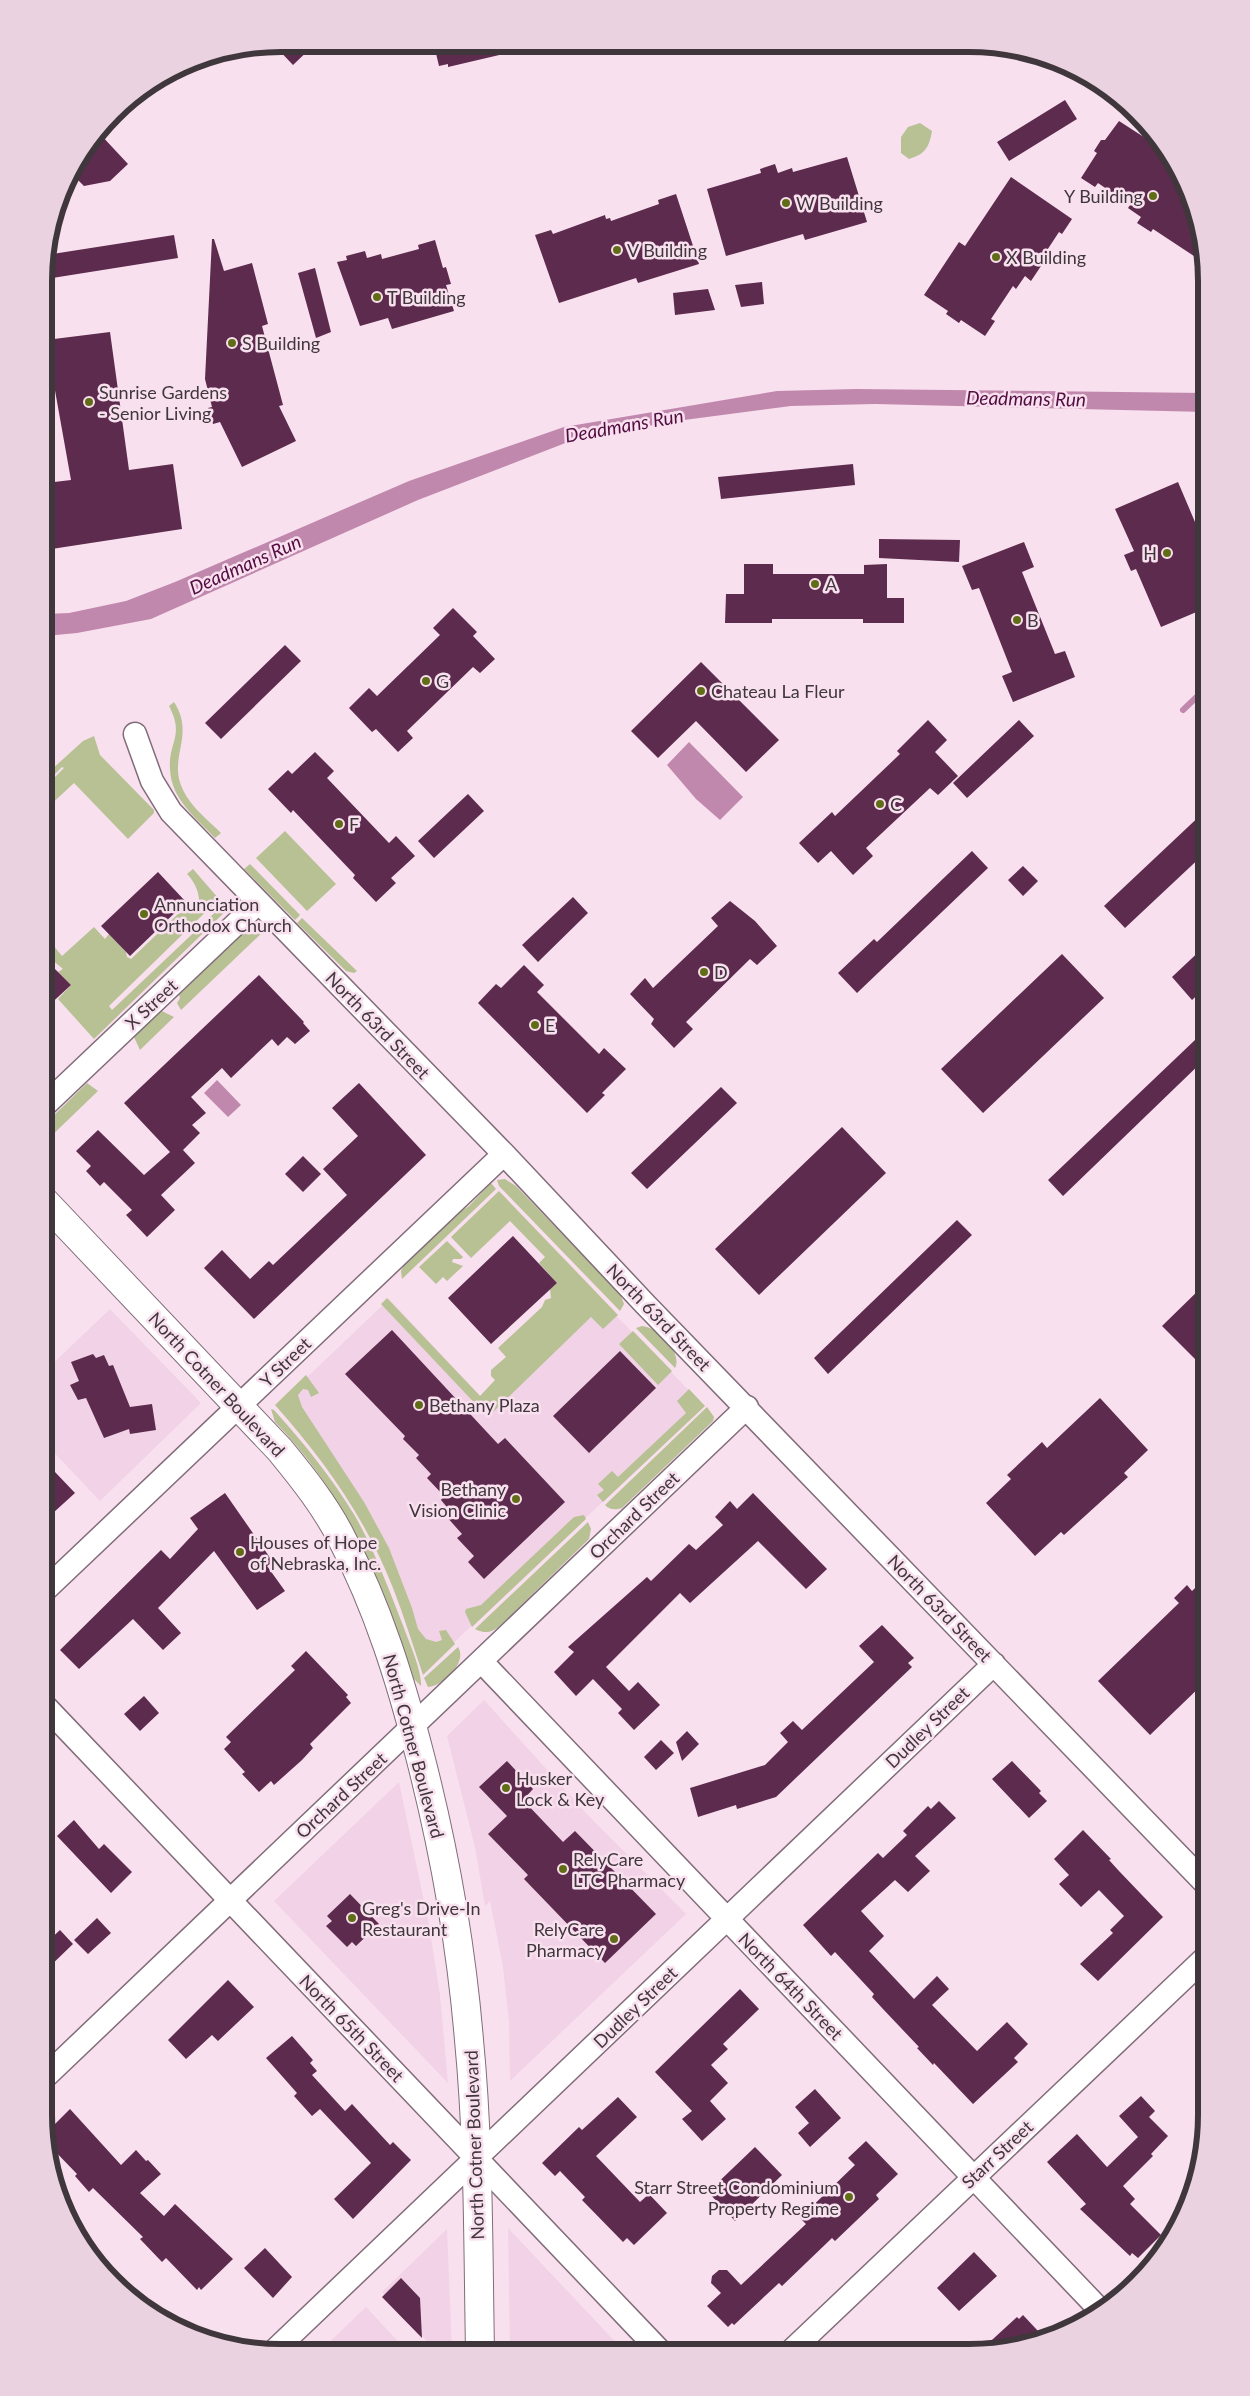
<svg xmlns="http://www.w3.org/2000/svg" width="1250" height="2396" viewBox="0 0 1250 2396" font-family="Lato,sans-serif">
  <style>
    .built { fill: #f2d2e6 }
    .green { fill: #b7c193 }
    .water { fill: #c188ad }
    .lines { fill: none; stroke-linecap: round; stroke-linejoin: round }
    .stream { stroke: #c188ad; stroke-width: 6 }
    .building { fill: #5c2b4d }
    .street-casing { stroke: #826c7a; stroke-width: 25 }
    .secondary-casing { stroke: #826c7a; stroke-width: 30 }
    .street { stroke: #fff; stroke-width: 22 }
    .secondary { stroke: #fff; stroke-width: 28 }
    .poi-dot { fill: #616d16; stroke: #f9e0ef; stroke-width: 2 }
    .labels { text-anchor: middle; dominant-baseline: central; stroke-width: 5; stroke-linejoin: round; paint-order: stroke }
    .poi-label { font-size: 18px; fill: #40373d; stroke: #f9e0ef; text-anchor: start }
    .street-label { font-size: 18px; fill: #40373d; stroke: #f9e0ef }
    .water-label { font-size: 19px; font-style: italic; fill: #520d41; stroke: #f9e0ef }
    .rim { fill: none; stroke: #40373d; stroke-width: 6 }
  </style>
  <rect width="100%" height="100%" fill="#f9e0ef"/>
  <!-- built -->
  <path class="built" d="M389,1299L491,1407L602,1301L704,1406L427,1668L408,1613L352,1497L279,1404Z
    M110,1309L201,1403L100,1501L44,1442L45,1371Z
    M484,1700L586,1813L686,1914L510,2081L509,2022L503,1967L490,1901L485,1906L475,1847L447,1736Z
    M399,1782L429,1925L440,1995L448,2083L274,1901Z
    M508,2228L624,2351H510Z
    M447,2229L452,2351H436L382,2292Z
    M366,2307L407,2351L321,2350Z"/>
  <!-- green -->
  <path class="green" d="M920,123L932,131C929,148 925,154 909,159L901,153V137L908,127Z
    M174,702C196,736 167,758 183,790C191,807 208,820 221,833L215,838C196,818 171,799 170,769C168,742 185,736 169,706Z
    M94,736L100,755L154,810V813L128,839L74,783L45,810V787L64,768L62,767L50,779V771L83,741Z
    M285,831L336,884L307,911L256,858Z
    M250,864L300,915L295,920L244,869Z
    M193,869L219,899L109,1006L112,1010L225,903L230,907L94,1039L58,999L71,985L58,972L63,969L45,954V942L48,939L62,956L94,927L105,939L109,934L126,952L127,957L131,959L178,914L199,903C200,893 194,881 187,874Z
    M302,918L357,971L354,973L346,971L297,923Z
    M254,927L266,929L181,1010L177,1003L180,998L179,995L244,932Z
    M162,1011L174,1017L140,1050L134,1037Z
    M87,1083L98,1091L45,1142V1124Z
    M505,1179L516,1186L620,1294L624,1304L620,1311L499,1186L497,1180Z
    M491,1183L496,1189L402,1279L401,1271L404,1265L460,1212L469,1206Z
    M499,1191L618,1315L603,1329L591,1317L490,1415L486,1411L484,1413L381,1304L387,1298L480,1396L495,1380L491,1376V1370L506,1357L498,1348L542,1307L545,1300L551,1298L550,1289L557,1283L539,1263L545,1257L510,1221L471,1258L451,1237Z
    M447,1241L463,1257L461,1259H453L452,1262L463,1266L447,1281L443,1277L436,1284L419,1267Z
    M642,1326C658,1327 683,1353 675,1368L636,1328Z
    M633,1331L672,1371L658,1385L619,1344Z
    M306,1375L319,1393L311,1397L308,1390L303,1389L298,1395L302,1407L364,1502L389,1548L412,1608L418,1629L426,1639L436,1642L442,1640L439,1631L446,1630L455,1644L423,1675C413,1646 404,1616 393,1588C366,1519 324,1460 275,1405Z
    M689,1389L705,1406L603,1502L597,1495L604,1490L598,1484L612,1471L618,1477L686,1413L677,1401Z
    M707,1407L714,1417L713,1421L622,1508C615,1510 610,1510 605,1505Z
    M271,1409L274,1410C304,1443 332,1478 355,1516C375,1551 389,1590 404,1628C409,1642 422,1671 421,1686L414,1679C380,1582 348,1497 275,1422Z
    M584,1515L586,1519L472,1627L465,1612L466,1609L481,1605L574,1517Z
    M588,1522L591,1529L589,1539L503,1623C493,1632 487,1635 475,1629Z
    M458,1647C468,1662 443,1686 428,1687L424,1678Z"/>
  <!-- water -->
  <path class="water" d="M856,389L1206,393V412L875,404L791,406L669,422L568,442L418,500L151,619L77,633L45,636V614L69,613L126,601L175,582L409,481L564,427L777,391Z
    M689,742L743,797L720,820L696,799L667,765Z
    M217,1080L241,1105L228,1117L204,1093Z"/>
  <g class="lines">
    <!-- stream -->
    <path class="stream" d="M1183,710L1206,688"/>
  </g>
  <!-- building -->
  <path class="building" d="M282,44H315L293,65L274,45Z
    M434,45H512V52L448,67V64L439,66Z
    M1065,100L1077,119L1009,161L997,142Z
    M1119,121L1167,152L1170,157L1165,164L1177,172L1194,205L1203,262L1153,229L1151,232L1137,223L1141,217L1128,208L1130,205L1098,183L1095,187L1081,178L1097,153L1094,151L1101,140H1105Z
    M100,134L128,164L110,181L84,186L71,173Z
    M847,157L867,222L805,240L803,234L726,256L707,189L761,173L760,169L775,164L778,173L792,168L793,172Z
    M1011,177L1072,219L1062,234L1059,232L1038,264L1041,266L1031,281L1025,276L1016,289L1013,286L991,319L995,321L985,336L961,320L959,323L946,314L948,311L924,295L959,242L965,246Z
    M676,194L699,264L638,283L636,278L559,303L535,235L551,230L553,234L605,215L606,219L610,218L611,221L659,204L658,200Z
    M174,235L178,258L46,279V255Z
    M212,239H214L224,271L252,263L268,324L262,326L283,405L279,406L296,441L242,467L220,422L213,424L208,408L212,407L205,379Z
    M435,240L443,268L446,267L451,284L446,285L454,311L392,329L388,318L360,326L337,262L347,260L346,256L365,251L367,258L381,254L382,259L419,249L418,245Z
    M315,268L331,332L316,338L298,273Z
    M762,282L764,304L741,307L735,285Z
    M708,289L715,310L675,315L673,293Z
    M110,332L129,470L173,464L182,529L45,550L46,483L71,480L46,340Z
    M853,464L855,485L721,499L718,477Z
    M1178,482L1206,548V608L1161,627L1136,569L1131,571L1124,555L1134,551L1115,509Z
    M879,539L960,540L959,562L879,558Z
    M1024,542L1034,567L1022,572L1055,654L1065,651L1075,677L1013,702L1002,676L1012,672L979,588L972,590L962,566Z
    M744,564H773V574H864V565L887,564V598H904V623H863V619H772V623H725L726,594H744Z
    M453,608L477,632L473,636L495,659L480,673L473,667L407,731L413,738L398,752L376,729L372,732L349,708L369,688L377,696L440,635L433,628Z
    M285,645L301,661L221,739L205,723Z
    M701,662L779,740L746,772L696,721L658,758L631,731Z
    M928,720L947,740L935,752L958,776L938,795L930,788L866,848L873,856L853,875L831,851L818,863L799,843L832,812L835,816L900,754L897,751Z
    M1019,720L1034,736L967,798L953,783Z
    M315,752L334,771L327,778L389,843L396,836L415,856L391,878L396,883L376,902L353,878L355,875L293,810L291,813L268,789L288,770L292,774Z
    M468,794L484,811L434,858L418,841Z
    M1206,810V852L1125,928L1104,906Z
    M972,851L988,868L857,993L838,973L874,939L877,942Z
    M1023,866L1038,881L1023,896L1008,880Z
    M158,872L186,902L130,956L101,926Z
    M573,897L588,913L538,962L522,945Z
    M730,901L755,921L777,946L757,965L750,959L686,1022L693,1029L674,1048L651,1024L654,1019L630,994L645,978L653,988L718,926L711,918Z
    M1206,945V987L1192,1000L1172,977Z
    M1062,954L1104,998L983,1113L941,1069Z
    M524,965L544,985L537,992L599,1054L604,1048L626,1069L602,1093L605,1095L587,1113L478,1003L496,984L501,988Z
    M55,969L71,985L45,1009V979Z
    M259,975L304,1022L303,1023L310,1031L295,1044L287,1037L278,1046L272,1039L231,1078L222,1068L191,1097L206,1113L192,1125L200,1133L183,1150L195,1163L161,1195L175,1210L147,1237L126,1215L132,1210L104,1182L100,1186L86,1171L91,1166L76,1151L98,1130L144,1175L170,1152L124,1103Z
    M1195,1040L1206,1052V1058L1063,1196L1048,1180Z
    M359,1083L426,1155L254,1319L204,1268L222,1250L250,1279L269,1261L273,1265L347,1195L323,1169L358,1136L332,1108Z
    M721,1087L737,1103L647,1189L631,1173Z
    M842,1127L886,1173L759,1295L715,1249Z
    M303,1156L321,1174L303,1192L285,1174Z
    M957,1220L972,1235L828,1374L814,1358Z
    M513,1236L557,1283L491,1344L448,1298Z
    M1206,1283V1370L1162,1326Z
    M392,1330L498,1444L505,1438L565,1502L484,1579L468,1562L474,1556L457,1538L462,1534L446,1516L451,1512L441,1500L444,1496L427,1478L431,1474L416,1458L419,1455L403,1439L405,1436L345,1374Z
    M620,1351L656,1388L589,1453L553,1416Z
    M93,1354L96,1358L104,1355L109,1366L113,1365L130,1407L152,1404L156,1430L130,1434L129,1429L104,1438L86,1398L78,1400L70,1385L79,1381L71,1362Z
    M1100,1398L1148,1450L1124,1473L1128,1477L1064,1535L1061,1532L1035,1556L986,1503L1011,1479L1007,1475L1042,1442L1047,1448Z
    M55,1472L75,1493L53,1513L44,1504V1482Z
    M225,1493L273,1562L267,1566L285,1591L257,1610L214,1551L158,1608L181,1633L163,1650L133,1619L79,1669L60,1650L161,1550L170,1559L198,1529L190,1518Z
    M753,1493L827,1569L806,1589L758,1541L690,1603L680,1593L606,1667L629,1691L638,1682L660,1705L634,1730L618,1713L622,1709L593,1679L576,1696L554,1672L574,1652L568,1647L647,1577L651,1581L689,1544L696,1550L723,1525L715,1517L730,1501L737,1509Z
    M1206,1577V1681L1150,1735L1098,1681L1179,1603L1174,1598L1187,1585L1192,1591Z
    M882,1625L914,1658L908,1663L912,1667L776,1797L737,1809L736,1805L698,1817L690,1788L765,1765L788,1742L780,1733L793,1721L802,1730L874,1662L859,1646Z
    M306,1651L348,1695L346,1697L351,1703L310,1744L313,1748L302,1760L274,1785L271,1781L259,1792L242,1774L245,1772L224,1749L231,1742L226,1737L295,1670L291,1666Z
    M144,1696L159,1713L140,1731L124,1714Z
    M687,1731L699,1744L682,1761L676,1742Z
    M661,1740L674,1753L656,1770L644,1757Z
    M507,1761L533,1789L523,1800L563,1842L575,1831L656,1914L605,1963L524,1879L528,1875L488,1834L507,1816L479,1787Z
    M1012,1761L1041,1791L1039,1793L1047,1801L1029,1818L992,1779Z
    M939,1801L956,1818L915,1856L930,1871L908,1892L895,1880L861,1911L884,1936L869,1951L914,1999L937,1976L949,1989L932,2005L977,2051L1007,2022L1028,2044L1014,2058L1018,2062L973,2104L934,2063L933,2065L917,2048L919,2047L883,2009L872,1997L874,1994L835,1952L831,1956L803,1925L878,1853L883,1858L907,1835L903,1831L928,1806L931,1809Z
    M74,1820L99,1849L104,1844L132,1872L111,1893L57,1836Z
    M1083,1830L1111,1859L1109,1860L1119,1871L1163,1917L1098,1981L1080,1964L1113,1933L1110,1930L1124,1916L1099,1890L1081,1907L1059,1884L1069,1875L1054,1859Z
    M350,1894L379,1924L356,1946L352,1942L347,1947L326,1926L332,1921L327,1916Z
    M97,1918L111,1933L88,1954L74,1940Z
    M60,1930L73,1944L44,1972V1945Z
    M228,1980L254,2007L218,2041L212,2035L186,2059L168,2040Z
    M740,1989L759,2009L723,2044L728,2049L711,2065L728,2083L710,2101L726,2119L702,2141L682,2119L692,2111L655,2072Z
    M292,2036L313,2060L310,2063L317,2071L312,2075L345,2111L352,2104L390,2145L393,2142L411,2160L353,2219L334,2199L371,2163L320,2109L312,2116L294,2096L297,2093L266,2058Z
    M815,2089L841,2118L810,2147L798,2133L809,2123L795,2107Z
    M1141,2096L1155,2111L1149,2117L1168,2136L1151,2154L1153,2156L1123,2186L1135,2199L1130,2204L1161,2235L1138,2258L1132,2253L1130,2256L1080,2209L1086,2204L1047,2162L1077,2134L1107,2167L1138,2137L1119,2116Z
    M618,2097L637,2117L596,2156L640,2202L649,2194L667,2213L634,2245L627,2238L623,2242L582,2200L585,2197L560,2171L555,2176L542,2163L579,2127L582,2130Z
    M70,2109L121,2165L136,2150L146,2161L148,2160L161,2174L140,2193L164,2216L175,2204L233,2259L201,2290L199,2287L197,2290L166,2258L162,2262L140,2239L143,2237L93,2188L89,2192L75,2176L77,2174L49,2145L47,2132Z
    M866,2141L898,2174L876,2195L879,2199L835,2241L832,2238L782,2286L779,2283L734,2325L732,2323L728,2327L707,2306L721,2293L711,2283L712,2276L719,2270H727L741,2285L806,2224L800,2218L855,2165L848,2158Z
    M755,2147L782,2175L735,2221L708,2192Z
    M265,2248L292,2277L273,2298L244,2268Z
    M974,2252L997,2276L959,2311L937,2288Z
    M401,2278L420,2298L422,2338L382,2297Z
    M1023,2315L1038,2331L1027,2343L981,2350L1017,2317L1019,2319Z"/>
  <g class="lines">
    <defs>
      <path id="street" d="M135,734L152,781L171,812L504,1154L645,1304L1206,1884
        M45,1105L258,903
        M44,1591L504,1154
        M481,1661L1101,2311
        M44,1705L660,2351
        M44,2078L747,1407
        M275,2350L994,1664
        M790,2352L1206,1957"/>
      <path id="secondary" d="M45,1202L280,1450C303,1478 326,1507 342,1539C378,1607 401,1682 420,1756C444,1849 461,1944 469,2040C479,2143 478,2247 480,2351"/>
    </defs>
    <!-- street casing -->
    <use href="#street" class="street-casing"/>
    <!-- secondary casing -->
    <use href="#secondary" class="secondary-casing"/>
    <!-- street -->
    <use href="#street" class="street"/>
    <!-- secondary -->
    <use href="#secondary" class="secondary"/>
  </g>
  <!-- markers -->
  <g class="poi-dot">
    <circle cx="1153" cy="196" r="5"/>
    <circle cx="786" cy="203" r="5"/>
    <circle cx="617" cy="250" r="5"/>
    <circle cx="996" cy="257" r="5"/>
    <circle cx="377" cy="297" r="5"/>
    <circle cx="232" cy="343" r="5"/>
    <circle cx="89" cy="402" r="5"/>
    <circle cx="1167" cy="553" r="5"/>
    <circle cx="815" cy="584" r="5"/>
    <circle cx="1017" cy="620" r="5"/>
    <circle cx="426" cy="681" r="5"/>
    <circle cx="701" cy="691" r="5"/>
    <circle cx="880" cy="804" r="5"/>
    <circle cx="339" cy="824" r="5"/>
    <circle cx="144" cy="914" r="5"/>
    <circle cx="704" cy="972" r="5"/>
    <circle cx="535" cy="1025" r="5"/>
    <circle cx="419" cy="1405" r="5"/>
    <circle cx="516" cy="1499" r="5"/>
    <circle cx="240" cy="1552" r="5"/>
    <circle cx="506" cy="1788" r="5"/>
    <circle cx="563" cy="1869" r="5"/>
    <circle cx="352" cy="1918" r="5"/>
    <circle cx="614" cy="1939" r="5"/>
    <circle cx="849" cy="2197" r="5"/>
  </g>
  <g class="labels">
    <!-- poi labels -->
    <g class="poi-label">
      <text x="1143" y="196" text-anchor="end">Y Building</text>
      <text x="796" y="203">W Building</text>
      <text x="627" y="250">V Building</text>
      <text x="1006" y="257">X Building</text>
      <text x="387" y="297">T Building</text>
      <text x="242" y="343">S Building</text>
      <text x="99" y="392">Sunrise Gardens<tspan x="99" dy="21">- Senior Living</tspan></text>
      <text x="1157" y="553" text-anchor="end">H</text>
      <text x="825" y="584">A</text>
      <text x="1027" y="620">B</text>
      <text x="436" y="681">G</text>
      <text x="711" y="691">Chateau La Fleur</text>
      <text x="890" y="804">C</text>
      <text x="349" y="824">F</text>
      <text x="154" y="904">Annunciation<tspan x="154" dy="21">Orthodox Church</tspan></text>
      <text x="714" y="972">D</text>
      <text x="545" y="1025">E</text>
      <text x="429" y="1405">Bethany Plaza</text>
      <text x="506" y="1489" text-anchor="end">Bethany<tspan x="506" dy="21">Vision Clinic</tspan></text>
      <text x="250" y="1542">Houses of Hope<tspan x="250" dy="21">of Nebraska, Inc.</tspan></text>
      <text x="516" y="1778">Husker<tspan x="516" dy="21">Lock &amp; Key</tspan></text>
      <text x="573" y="1859">RelyCare<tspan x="573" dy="21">LTC Pharmacy</tspan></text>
      <text x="362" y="1908">Greg's Drive-In<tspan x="362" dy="21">Restaurant</tspan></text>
      <text x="604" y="1929" text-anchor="end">RelyCare<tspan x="604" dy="21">Pharmacy</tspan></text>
      <text x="839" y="2187" text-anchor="end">Starr Street Condominium<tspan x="839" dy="21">Property Regime</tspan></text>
    </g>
    <!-- street labels -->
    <g class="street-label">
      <text transform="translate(151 1004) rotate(-43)">X Street</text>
      <text transform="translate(378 1025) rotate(46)">North 63rd Street</text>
      <text transform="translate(659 1317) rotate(46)">North 63rd Street</text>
      <text transform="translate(285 1362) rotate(-44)">Y Street</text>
      <text transform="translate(217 1384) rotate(47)">North Cotner Boulevard</text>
      <text transform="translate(634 1515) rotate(-44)">Orchard Street</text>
      <text transform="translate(940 1608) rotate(46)">North 63rd Street</text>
      <text transform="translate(927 1727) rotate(-44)">Dudley Street</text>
      <text transform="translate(414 1746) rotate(75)">North Cotner Boulevard</text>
      <text transform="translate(341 1795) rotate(-43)">Orchard Street</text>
      <text transform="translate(791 1986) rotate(46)">North 64th Street</text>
      <text transform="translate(635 2007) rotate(-44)">Dudley Street</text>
      <text transform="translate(352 2028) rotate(46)">North 65th Street</text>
      <text transform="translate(474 2145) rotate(-92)">North Cotner Boulevard</text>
      <text transform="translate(997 2154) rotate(-43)">Starr Street</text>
    </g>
    <!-- water labels -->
    <g class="water-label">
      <text transform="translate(1026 398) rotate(1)">Deadmans Run</text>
      <text transform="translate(624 425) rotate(-10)">Deadmans Run</text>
      <text transform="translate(245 564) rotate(-24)">Deadmans Run</text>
    </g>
  </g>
  <!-- crop -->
  <path d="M0 0H1250V2396H0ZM281 52H969A229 229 0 0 1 1198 281V2115A229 229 0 0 1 969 2344H281A229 229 0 0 1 52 2115V281A229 229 0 0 1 281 52Z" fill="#ead2e1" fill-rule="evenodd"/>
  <path class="rim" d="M281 52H969A229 229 0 0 1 1198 281V2115A229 229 0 0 1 969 2344H281A229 229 0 0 1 52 2115V281A229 229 0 0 1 281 52Z"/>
</svg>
